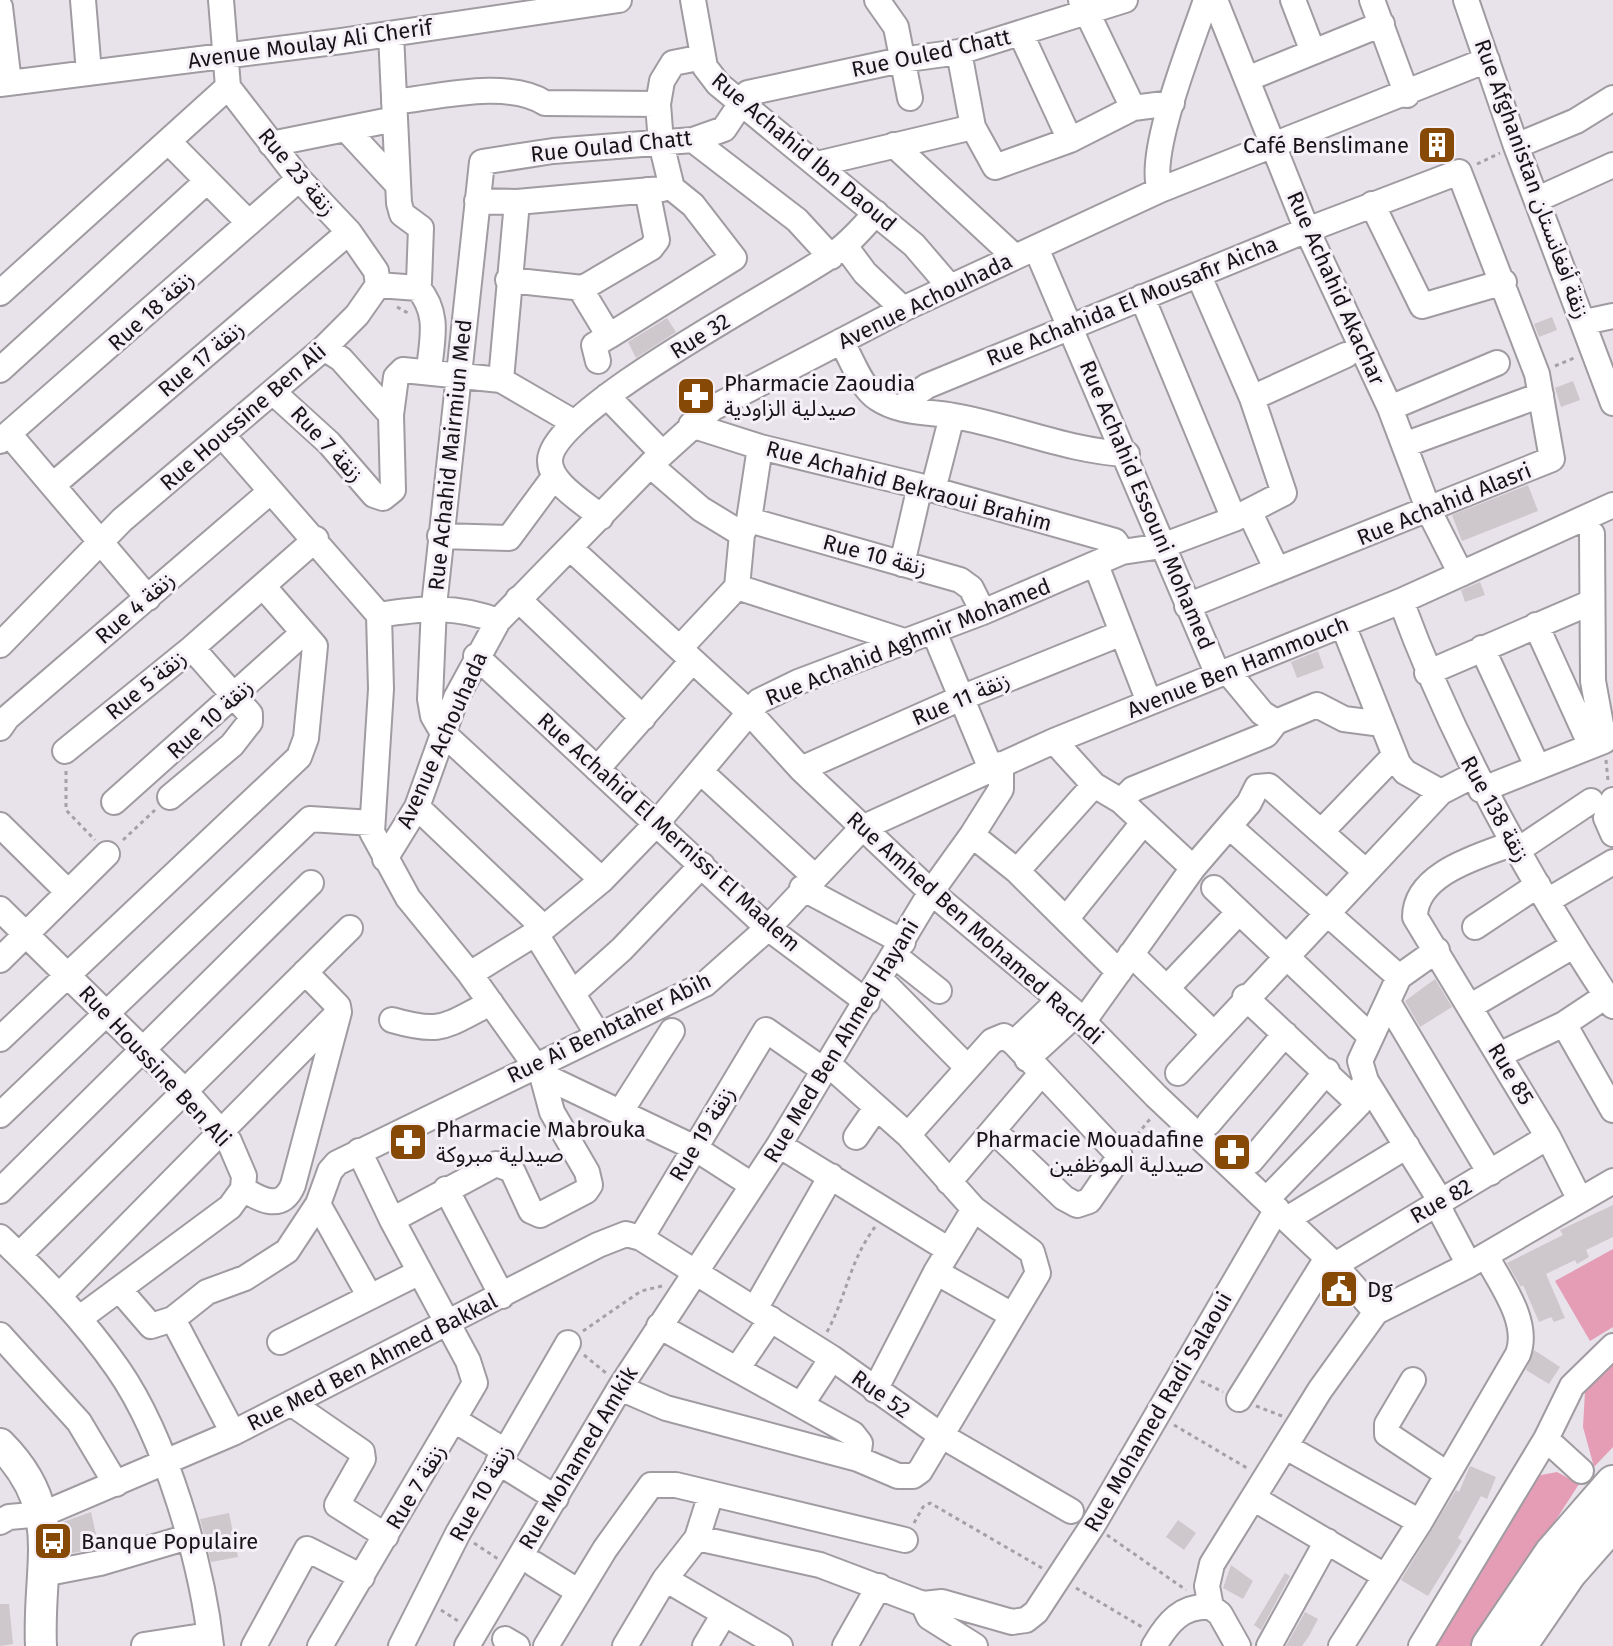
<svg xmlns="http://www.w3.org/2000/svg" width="1613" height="1646" viewBox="0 0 1613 1646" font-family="'Fira Sans','Noto Sans Arabic',sans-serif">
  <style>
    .green { fill: #e59db6 }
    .building { fill: #cec7cc }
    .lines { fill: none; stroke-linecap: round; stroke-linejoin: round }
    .minor-casing { stroke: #9f9ba1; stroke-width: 28 }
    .major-casing { stroke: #9f9ba1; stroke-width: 34 }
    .highway-casing { stroke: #9f9ba1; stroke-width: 38 }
    .path { stroke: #a4a0a6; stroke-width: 3; stroke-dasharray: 4 4; stroke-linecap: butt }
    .minor { stroke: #fff; stroke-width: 24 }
    .major { stroke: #fff; stroke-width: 30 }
    .highway { stroke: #fff; stroke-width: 34 }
    .labels { text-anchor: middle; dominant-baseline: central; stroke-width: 6; stroke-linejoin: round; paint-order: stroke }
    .street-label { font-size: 22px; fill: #161417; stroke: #f5f0f7 }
    .poi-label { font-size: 22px; fill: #161417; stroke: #f5f0f7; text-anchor: start }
  </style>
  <rect width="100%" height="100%" fill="#e8e3ea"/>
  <!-- green -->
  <path class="green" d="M1613,1249V1327L1590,1341L1555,1281Z
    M1613,1360V1447L1594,1467L1583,1427L1585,1391Z
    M1557,1472L1579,1484L1475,1646H1429L1536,1476Z"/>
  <!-- building -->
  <path class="building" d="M1441,137L1446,149L1433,154L1429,141Z
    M1552,317L1557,330L1539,337L1534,324Z
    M667,318L676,332L636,358L628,342Z
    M1573,381L1580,400L1561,407L1555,388Z
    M1528,485L1538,511L1462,541L1452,515Z
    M1480,582L1485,595L1465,602L1461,590Z
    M1318,651L1324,668L1297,678L1291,662Z
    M1435,979L1452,1007L1420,1027L1405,1001Z
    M1613,1205V1237L1586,1250L1589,1257L1577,1264L1575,1260L1546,1274L1565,1318L1554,1322L1551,1317L1539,1322L1523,1285L1521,1287L1507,1263L1563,1235L1560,1230Z
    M1534,1350L1560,1367L1549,1384L1526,1370Z
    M1470,1466L1496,1477L1487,1499L1481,1496L1458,1538L1462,1541L1428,1596L1401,1580L1456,1490L1459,1492Z
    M91,1512L99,1548L67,1554L60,1523Z
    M229,1513L238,1557L211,1562L200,1519Z
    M1178,1520L1196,1533L1184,1550L1166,1537Z
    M1231,1565L1253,1581L1243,1599L1223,1588Z
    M1285,1573L1290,1576L1261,1630L1254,1625Z
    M0,1604H9L13,1644L0,1646Z
    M1305,1612L1318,1619L1309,1636L1302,1646H1286Z"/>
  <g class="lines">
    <defs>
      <path id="minor" d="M83,0L89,73
        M221,0L228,87L299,179L349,232L376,271L378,285
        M693,0L705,67L718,84L914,245L950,287
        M877,0L896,27L910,98
        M1081,0L1133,108
        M1215,0L1307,230L1390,408L1429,511L1461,574
        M1293,0L1313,52
        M1372,0L1407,95
        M1466,0L1516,146L1613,403
        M0,7L9,83
        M1021,34L1070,140
        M959,52L973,127L995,167L1070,140L1133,108L1172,103
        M1247,79L1382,24
        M0,84L342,41L619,0
        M394,102C438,97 508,79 545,103L658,104
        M346,129L398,185
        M693,140L797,220L831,257
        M168,141L249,223
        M271,144L395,119
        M894,145L1015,257
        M1516,146L1576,121L1613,98
        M817,164L973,127
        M1160,190C1146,154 1193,40 1206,0
        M1538,199L1613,165
        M477,201L517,202L662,189
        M1372,204L1422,306L1504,282
        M845,246L865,273L903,309
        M1036,248L1218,675
        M508,280L583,288L651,248L657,240L647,190
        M378,285L418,288L419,282L421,228L402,214L399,203L391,34
        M418,288C440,314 432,339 429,370
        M580,288L609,336L594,345L598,361
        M0,293L228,87
        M1142,297L1234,519
        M1585,322L1613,316
        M609,336L734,258L693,205L672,188L661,143L658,104L662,81L673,63L703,57
        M841,341C851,357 861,388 877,398C901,414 927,411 954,416C1012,426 1067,451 1127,454
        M324,348L341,359L391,415
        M0,370L206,182
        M501,380L517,202
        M274,393L329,443L374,495L383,498L393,490L391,415L396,377L403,370L501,380L575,423
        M607,396L662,453
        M1252,398L1346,355
        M1390,408L1497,363
        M904,409L910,398L927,386L1307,230L1459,172L1537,374L1552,459L1187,606
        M691,425L760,447L920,486L1115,541L1122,552
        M9,434L148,598
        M223,436L379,615L381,689L372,832L408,898L470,974L542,1075L693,1147L752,1185
        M0,441L299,179
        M1404,445L1541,395
        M650,465L701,509L742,534
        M53,485L349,232
        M933,490L952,416
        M1249,511L1277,570
        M601,517C585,503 549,483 550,460C552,409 785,288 832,255C849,244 862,228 876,213
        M749,520L960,580L971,588L983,612
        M440,536L509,538L554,477
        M570,548L750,713L801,769L931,892L1073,1011L1156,1096L1335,1265L1376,1312
        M902,564L920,486
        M1096,565L1149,702
        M737,587L907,642
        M518,599L643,718
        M1401,601C1454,745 1528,877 1613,1006
        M379,615C423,608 456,605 498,621
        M1343,625L1398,763L1405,772L1441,792
        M1536,625L1591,746
        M934,632L991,769
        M0,645L122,520L324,348L357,315L378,285
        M680,648L737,587L742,534L749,520L760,447
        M1482,648L1537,766
        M476,656L768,928L867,1002
        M1228,672L1262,713L1276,722
        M1427,673L1592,602
        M0,728L7,718L271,491
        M1054,741L1094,785L1121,801L1193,868
        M65,751L192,648L316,539
        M597,769L692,661
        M801,769L961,698L1122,633
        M701,772L815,877
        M1481,790L1604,741L1593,681L1592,534
        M170,797L232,745L250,722V714L192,648
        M1613,800L1606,818L1613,834
        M1121,801L1133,789L1266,735L1276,722L1317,705L1344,719L1382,724
        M114,802L303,633
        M417,807L544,928
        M0,825L67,891
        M1231,828L1399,977
        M1321,832L1394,756
        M972,835L1017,871L1119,972
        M1514,843C1480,856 1415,873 1415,917L1548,1137L1580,1200
        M1518,850L1591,801
        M385,859L417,807L456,698L498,621L650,465L713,408L903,309L1160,190L1487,60
        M1017,871L1094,785
        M602,880L443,733L433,716L430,699L434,606L482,162L553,151L693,140L724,129L748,93L901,60L959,52L1125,0
        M802,888L903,942
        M1214,888L1370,1036
        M1547,901L1613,862
        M0,909L184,1090L229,1141L244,1176L243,1189L230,1207L80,1318
        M1067,918L1143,823
        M1475,927L1538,885
        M536,934L598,1035
        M1131,954L1213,1033
        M895,956L939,991
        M0,960L107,854
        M470,974L544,928L602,880L656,824L759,701L798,682L983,612L1122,552L1162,546L1234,519L1284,493L1252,398L1199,276
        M880,979L966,1066
        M1167,988L1239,912
        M574,992L622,949L702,865
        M1245,997L1359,1104
        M1389,1004L1490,1173
        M1471,1006L1573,946
        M392,1020C444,1035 445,1025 491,1003
        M1083,1022L1193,868L1249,803L1257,787L1269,786L1365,871
        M1564,1024L1613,1110
        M0,1039L299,757L306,738L315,646L263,586
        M1499,1055L1564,1024L1606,996
        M1027,1059L1075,1015
        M1178,1073L1441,792L1474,775
        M1366,1081L1438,1197L1442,1214L1469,1265
        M621,1111L672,1031
        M0,1115L310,819L372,823
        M1209,1123L1285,1034
        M994,1131L1064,1198L1077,1205L1089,1201L1120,1156L1014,1043L1059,1000
        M908,1135L992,1041L1004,1036L1014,1043
        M856,1137L876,1108
        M779,1145L949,1250
        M1251,1161L1327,1071
        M949,1182L1040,1075
        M243,1189C262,1201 282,1211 293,1185L339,1012L338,1006L305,972
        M446,1189L502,1296
        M0,1191L311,883
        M1267,1199L1359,1104L1360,1090L1366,1081L1360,1061L1399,977L1437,950
        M318,1204L370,1297
        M1287,1219L1407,1146
        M392,1220L496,1164L512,1170L531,1211L540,1215L586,1191L590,1185L587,1172L552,1112L542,1075
        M0,1237C43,1278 84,1320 118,1369C166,1438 202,1563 211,1646
        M641,1238L766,1030L822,1069
        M19,1255L350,928
        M1335,1265L1548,1137
        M936,1272L1012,1315
        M119,1289L151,1326L173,1319L207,1292L245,1278L287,1251L318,1204L330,1171L337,1163L705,984L768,928L862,828L1054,741L1401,601L1613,505
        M59,1296L339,1012
        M755,1309L831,1176
        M173,1319L233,1433
        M659,1326L853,1434L860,1443L858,1459
        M0,1335L79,1422L116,1484
        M280,1342L420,1272
        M737,1369L771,1319
        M1413,1380L1387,1424V1434L1447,1474
        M620,1388L666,1408L858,1459L898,1476H913L920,1471L1038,1273L1032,1252L974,1209L908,1135L827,1063
        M875,1390L936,1272L974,1209
        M1239,1399L1327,1258
        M291,1403L362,1452L363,1459L337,1505L386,1536
        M801,1405L832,1358
        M456,1421L505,1451
        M1546,1439L1581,1471
        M1286,1447L1420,1522
        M498,1462L556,1498
        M1253,1498L1385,1576
        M0,1522L9,1517L43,1514L233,1433L598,1245L626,1234L641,1238L832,1358L942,1436L1071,1511
        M697,1538L711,1494
        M534,1564L579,1592
        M43,1574L100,1563L188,1537
        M665,1579L780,1646
        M923,1604L929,1617L975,1646
        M1211,1607L1220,1614L1238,1646
        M505,1639L517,1646
        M144,1645L209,1635
        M254,1646L307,1549L362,1577
        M320,1646L475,1383L468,1361L392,1220L359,1151
        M401,1646L458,1533L568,1343
        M467,1646L621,1386L779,1145L931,892L972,835L1001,789V764
        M546,1646L605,1549L651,1485H676L905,1540
        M625,1646L665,1579L697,1538L820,1565L923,1604L942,1602L1012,1622L1026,1620L1036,1612L1093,1525L1277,1209
        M705,1646L724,1614
        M845,1646L879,1586
        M1154,1646C1168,1622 1182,1605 1211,1607L1207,1586L1212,1564L1320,1390L1376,1312L1469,1265L1613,1181
        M1269,1646L1327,1541
        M1341,1646L1420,1522L1518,1354C1530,1322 1501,1284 1486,1256
        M1421,1646L1546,1439L1572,1386L1613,1346"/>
      <path id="major" d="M0,1444C66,1510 37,1563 41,1646"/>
      <path id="highway" d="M1489,1646L1552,1553L1613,1483
        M1519,1646L1569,1573L1613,1523"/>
    </defs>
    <!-- minor casing -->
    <use href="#minor" class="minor-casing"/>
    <!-- major casing -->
    <use href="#major" class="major-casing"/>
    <!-- highway casing -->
    <use href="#highway" class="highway-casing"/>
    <!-- path -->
    <path class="path" d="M1477,164L1500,153
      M397,307L408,313
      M1555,366L1574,358
      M1606,760L1608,781
      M66,771V810L95,840
      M123,840L155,810
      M1132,1141L1150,1119
      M583,1331L641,1291L662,1286
      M827,1332C847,1295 849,1262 875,1227
      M584,1355L606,1373
      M1201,1381L1223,1392
      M1256,1406L1282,1416
      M1174,1425L1247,1468
      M914,1523L923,1507L930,1503L1042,1568
      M1107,1535L1186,1590
      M474,1543L498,1559
      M1076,1588L1142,1627
      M441,1610L458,1621"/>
    <!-- minor -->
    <use href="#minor" class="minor"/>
    <!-- major -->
    <use href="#major" class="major"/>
    <!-- highway -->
    <use href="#highway" class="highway"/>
  </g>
  <!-- icons -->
  <defs>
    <symbol id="building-square" viewBox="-11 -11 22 22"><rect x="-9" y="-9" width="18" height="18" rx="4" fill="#864a06" stroke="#f5f0f7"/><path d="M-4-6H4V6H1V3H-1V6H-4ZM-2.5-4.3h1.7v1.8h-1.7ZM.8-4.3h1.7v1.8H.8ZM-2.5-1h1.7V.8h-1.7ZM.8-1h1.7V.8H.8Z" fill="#fff"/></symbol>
    <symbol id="pharmacy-square" viewBox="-11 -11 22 22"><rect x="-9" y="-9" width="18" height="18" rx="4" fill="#864a06" stroke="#f5f0f7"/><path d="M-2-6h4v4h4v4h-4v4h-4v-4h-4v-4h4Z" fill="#fff"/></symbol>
    <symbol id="civic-square" viewBox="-11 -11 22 22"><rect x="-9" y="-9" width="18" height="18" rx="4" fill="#864a06" stroke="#f5f0f7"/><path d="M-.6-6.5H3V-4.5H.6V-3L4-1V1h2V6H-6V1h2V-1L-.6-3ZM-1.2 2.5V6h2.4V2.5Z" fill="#fff"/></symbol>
    <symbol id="bus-square" viewBox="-11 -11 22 22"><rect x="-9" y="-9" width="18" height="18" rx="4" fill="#864a06" stroke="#f5f0f7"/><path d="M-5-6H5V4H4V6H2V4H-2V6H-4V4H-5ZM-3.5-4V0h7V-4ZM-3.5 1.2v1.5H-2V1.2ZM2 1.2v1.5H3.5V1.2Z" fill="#fff"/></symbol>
  </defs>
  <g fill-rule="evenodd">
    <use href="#building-square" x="1415" y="123" width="44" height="44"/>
    <use href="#pharmacy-square" x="674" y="374" width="44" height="44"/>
    <use href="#pharmacy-square" x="386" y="1120" width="44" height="44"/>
    <use href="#pharmacy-square" x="1210" y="1130" width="44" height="44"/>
    <use href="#civic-square" x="1317" y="1267" width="44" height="44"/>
    <use href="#bus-square" x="31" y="1519" width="44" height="44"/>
  </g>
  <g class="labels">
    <!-- street labels -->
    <g class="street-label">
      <text transform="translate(310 44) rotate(-8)">Avenue Moulay Ali Cherif</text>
      <text transform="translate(931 53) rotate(-12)">Rue Ouled Chatt</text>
      <text transform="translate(611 146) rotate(-6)">Rue Oulad Chatt</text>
      <text transform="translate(804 152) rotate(40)">Rue Achahid Ibn Daoud</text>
      <text transform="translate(297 172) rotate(50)">Rue 23 زنقة</text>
      <text transform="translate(1532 179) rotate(70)">Rue Afghanistan زنقة أفغانستان</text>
      <text transform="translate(1336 288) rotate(66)">Rue Achahid Akachar</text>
      <text transform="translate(925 301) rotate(-26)">Avenue Achouhada</text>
      <text transform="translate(1132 301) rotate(-22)">Rue Achahida El Mousafir Aicha</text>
      <text transform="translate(151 311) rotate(-42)">Rue 18 زنقة</text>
      <text transform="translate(700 336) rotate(-32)">Rue 32</text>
      <text transform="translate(201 359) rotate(-40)">Rue 17 زنقة</text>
      <text transform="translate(243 417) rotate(-41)">Rue Houssine Ben Ali</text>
      <text transform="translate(327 444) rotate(47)">Rue 7 زنقة</text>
      <text transform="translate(450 455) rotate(-84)">Rue Achahid Mairmiun Med</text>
      <text transform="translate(909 486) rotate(15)">Rue Achahid Bekraoui Brahim</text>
      <text transform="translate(1444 504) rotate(-22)">Rue Achahid Alasri</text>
      <text transform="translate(1147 505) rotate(67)">Rue Achahid Essouni Mohamed</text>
      <text transform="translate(875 555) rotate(15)">Rue 10 زنقة</text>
      <text transform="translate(135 608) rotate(-41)">Rue 4 زنقة</text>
      <text transform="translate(908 642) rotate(-22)">Rue Achahid Aghmir Mohamed</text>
      <text transform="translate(1238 667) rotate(-22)">Avenue Ben Hammouch</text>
      <text transform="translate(146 685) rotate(-39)">Rue 5 زنقة</text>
      <text transform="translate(961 699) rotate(-23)">Rue 11 زنقة</text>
      <text transform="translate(210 719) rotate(-42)">Rue 10 زنقة</text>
      <text transform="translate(442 740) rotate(-66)">Avenue Achouhada</text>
      <text transform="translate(1495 809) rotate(61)">Rue 138 زنقة</text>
      <text transform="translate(669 832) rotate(42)">Rue Achahid El Mernissi El Maalem</text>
      <text transform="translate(975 928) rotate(42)">Rue Amhed Ben Mohamed Rachdi</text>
      <text transform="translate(609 1028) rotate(-26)">Rue Ai Benbtaher Abih</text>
      <text transform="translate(841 1041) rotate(-59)">Rue Med Ben Ahmed Hayani</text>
      <text transform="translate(155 1066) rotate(47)">Rue Houssine Ben Ali</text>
      <text transform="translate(1511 1074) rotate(59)">Rue 85</text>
      <text transform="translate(702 1134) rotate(-59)">Rue 19 زنقة</text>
      <text transform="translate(1441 1201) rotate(-30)">Rue 82</text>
      <text transform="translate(372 1362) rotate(-27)">Rue Med Ben Ahmed Bakkal</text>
      <text transform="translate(881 1394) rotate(35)">Rue 52</text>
      <text transform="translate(1158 1412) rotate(-60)">Rue Mohamed Radi Salaoui</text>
      <text transform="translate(578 1458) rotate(-59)">Rue Mohamed Amkik</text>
      <text transform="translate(416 1487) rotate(-59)">Rue 7 زنقة</text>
      <text transform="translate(481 1493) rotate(-61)">Rue 10 زنقة</text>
    </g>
    <!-- poi labels -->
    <g class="poi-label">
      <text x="1409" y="145" text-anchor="end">Café Benslimane</text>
      <text x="724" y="383">Pharmacie Zaoudia<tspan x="724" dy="25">صيدلية الزاودية</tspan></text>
      <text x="436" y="1129">Pharmacie Mabrouka<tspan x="436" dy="25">صيدلية مبروكة</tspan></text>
      <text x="1204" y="1139" text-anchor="end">Pharmacie Mouadafine<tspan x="1204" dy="25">صيدلية الموظفين</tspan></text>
      <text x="1367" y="1289">Dg</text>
      <text x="81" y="1541">Banque Populaire</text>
    </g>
  </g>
</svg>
